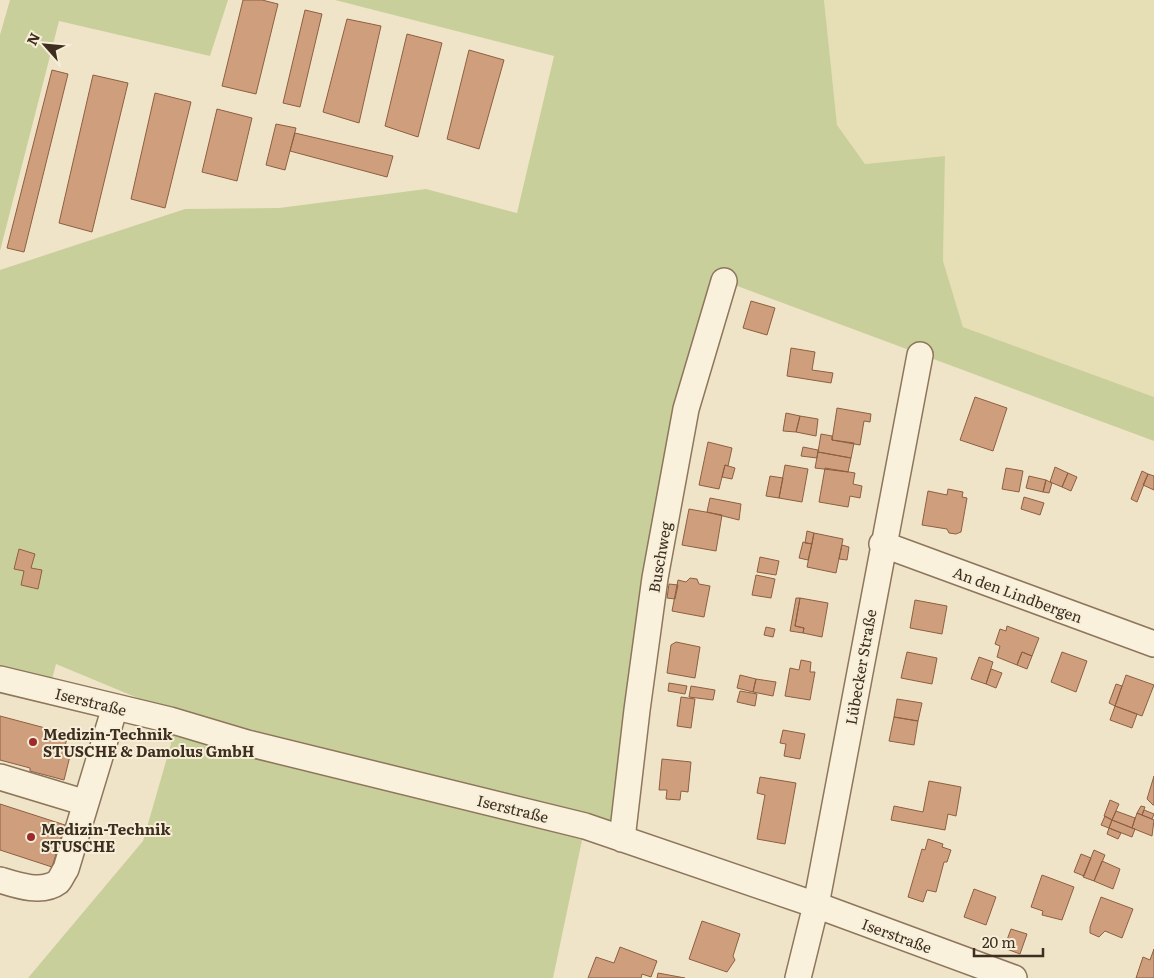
<svg xmlns="http://www.w3.org/2000/svg" width="1154" height="978" viewBox="0 0 1154 978" font-family="Literata,serif">
  <style>
    .farmland { fill: #e6deb5 }
    .green { fill: #c9cf9b }
    .building { fill: #cf9f7d; stroke: #8d5f41 }
    .lines { fill: none; stroke-linecap: round; stroke-linejoin: round }
    .minor-casing { stroke: #8d765c; stroke-width: 28 }
    .minor { stroke: #faf1dc; stroke-width: 25 }
    .poi-dot { fill: #9e2a2b; stroke: #f7eed8; stroke-width: 2 }
    .labels { text-anchor: middle; dominant-baseline: central; stroke-width: 4; stroke-linejoin: round; paint-order: stroke }
    .street-label { font-size: 15px; fill: #3d2e20; stroke: #f7eed8 }
    .poi-label { font-size: 15px; font-weight: bold; fill: #3d2e20; stroke: #f7eed8; text-anchor: start }
  </style>
  <rect width="100%" height="100%" fill="#f0e4c8"/>
  <!-- farmland -->
  <path class="farmland" d="M824,0H1154V397L963,327L943,261L945,156L865,164L837,125Z"/>
  <!-- green -->
  <path class="green" d="M10,0H228L210,56L59,21L0,251V35Z
    M335,0H824L837,125L865,164L945,156L943,261L963,327L1154,397V441L724,281L686,409L622,839L585,826L553,978H28L143,841L171,744L170,720L241,741L56,664L49,691L0,679V270L185,209L279,208L426,189L517,213L554,56Z"/>
  <!-- building -->
  <path class="building" d="M243,0H262L278,4L256,94L222,86Z
    M305,10L322,14L300,107L283,103Z
    M347,19L381,26L359,123L323,112Z
    M407,34L442,43L418,137L385,126Z
    M469,50L504,60L479,149L447,139Z
    M52,70L68,74L24,252L7,248Z
    M93,75L128,83L92,232L59,223Z
    M155,93L191,102L165,208L131,199Z
    M217,109L252,118L237,181L202,172Z
    M276,124L296,128L285,170L266,165Z
    M295,133L393,156L387,177L290,151Z
    M751,301L775,308L767,335L743,328Z
    M791,348L815,352L812,370L833,373L831,383L787,376Z
    M975,397L1007,408L993,451L960,440Z
    M837,408L871,414L870,422L864,421L860,445L832,440Z
    M786,413L800,416L796,432L783,431Z
    M800,416L818,419L816,436L796,432Z
    M821,434L832,436V440L854,443L851,458L818,452Z
    M708,442L732,448L728,466L725,465L719,489L699,485Z
    M803,447L818,450L817,458L801,456Z
    M818,452L851,458L848,472L815,468Z
    M725,465L735,468L732,479L722,477Z
    M785,465L808,469L802,502L779,498Z
    M1055,467L1068,473L1062,487L1050,482Z
    M825,468L855,473L853,484L862,486L860,498L850,496L848,507L819,502Z
    M1006,468L1023,471L1019,492L1002,489Z
    M1142,471L1148,474L1137,502L1131,499Z
    M1068,473L1077,477L1071,491L1062,487Z
    M1148,474L1154,476V490L1143,485Z
    M770,476L783,478L779,498L766,496Z
    M1029,476L1046,480L1043,492L1026,488Z
    M1046,480L1052,483L1049,493L1043,492Z
    M948,489L963,492L962,497L967,498L961,532L956,534L949,533L947,529L922,525L928,491L947,495Z
    M1024,497L1044,503L1040,515L1021,509Z
    M710,498L741,504L739,520L707,512Z
    M689,509L722,515L716,551L682,545Z
    M807,531L814,533L812,544L805,543Z
    M814,533L843,539L836,573L807,567Z
    M803,542L812,544L808,560L799,558Z
    M842,545L849,547L847,560L839,559Z
    M19,549L35,554L31,568L42,570L38,589L21,585L24,571L14,569Z
    M760,557L779,561L776,575L757,572Z
    M756,575L775,579L771,598L752,595Z
    M690,578L697,579L699,584L710,586L704,617L672,611L678,580L686,582Z
    M669,584L678,585L675,599L667,598Z
    M796,598H800L795,626L804,628L803,633L790,631Z
    M800,598L828,603L822,637L803,633L804,628L795,626Z
    M915,600L947,606L942,634L910,628Z
    M1007,626L1039,638L1032,656L1022,652L1017,665L997,657L1000,646L995,644L1000,629L1006,631Z
    M766,627L775,629L773,637L764,635Z
    M676,642L700,647L695,678L667,673L671,645Z
    M907,652L937,658L932,684L901,678Z
    M1022,652L1032,656L1027,669L1017,665Z
    M1062,652L1087,661L1076,692L1051,682Z
    M979,657L993,662L986,684L971,679Z
    M801,660L811,662L810,672H815L810,700L785,696L790,668L799,670Z
    M991,669L1002,673L996,688L986,684Z
    M740,675L756,679L753,692L737,688Z
    M1126,675L1154,685L1142,716L1115,706Z
    M756,679L776,682L773,696L753,692Z
    M669,683L687,686L685,694L668,691Z
    M1116,684L1122,686L1115,706L1109,703Z
    M691,686L715,690L713,700L689,697Z
    M740,691L757,694L755,706L737,702Z
    M681,697L695,699L691,728L677,726Z
    M897,699L922,703L918,721L894,717Z
    M1115,706L1137,714L1132,728L1110,720Z
    M0,716L68,734L64,750L71,752L64,780L30,771V768L0,760Z
    M894,717L918,721L914,745L889,741Z
    M783,730L805,734L800,759L784,756L786,744L780,743Z
    M662,759L691,762L688,792L681,791L680,800L666,799L667,790H659Z
    M1154,776V805H1153L1147,799Z
    M760,777L796,783L785,844L757,839L765,795L757,793Z
    M929,781L961,787L956,816L948,814L945,830L891,820L894,806L923,812Z
    M1110,800L1119,804L1112,820L1104,816Z
    M0,804L65,825L52,867L0,850Z
    M1141,806L1145,807L1142,815L1137,813Z
    M1144,810L1154,814L1152,819L1142,815Z
    M1116,811L1135,818L1132,828L1112,820Z
    M1137,813L1154,820L1152,836L1132,828Z
    M1105,816L1112,820L1109,828L1101,825Z
    M1112,820L1135,829L1132,837L1109,828Z
    M1109,828L1121,833L1118,839L1107,834Z
    M928,839L943,844L942,847L951,850L947,862H944L936,892L927,890L923,902L908,897L922,849L925,850Z
    M1094,850L1105,855L1094,881L1083,877Z
    M1081,854L1091,858L1084,876L1074,872Z
    M1102,861L1120,869L1113,889L1094,881Z
    M1042,875L1074,887L1062,920L1042,915L1043,911L1031,907Z
    M974,889L996,897L986,925L964,917Z
    M1101,897L1133,909L1122,938L1105,931L1099,937L1090,933V927Z
    M702,921L740,934L733,956L735,960L727,972L689,959Z
    M1011,929L1027,934L1020,954L1004,948Z
    M620,947L657,961L651,977L642,974L641,978H588L596,957L614,963Z
    M1154,949V978H1136L1143,957L1150,960Z
    M658,973L685,978H657Z"/>
  <g class="lines">
    <defs>
      <path id="minor" d="M882,544L1154,644
        M0,679L170,720L247,743L585,826L816,905L1014,978
        M0,777L86,803
        M622,839L637,710L655,578L686,409L724,281
        M0,880C16,885 42,894 58,882C61,879 63,873 66,869L115,707
        M798,978L816,905L920,355"/>
    </defs>
    <!-- minor casing -->
    <use href="#minor" class="minor-casing"/>
    <!-- minor -->
    <use href="#minor" class="minor"/>
  </g>
  <!-- markers -->
  <g class="poi-dot">
    <circle cx="33" cy="742" r="5"/>
    <circle cx="31" cy="837" r="5"/>
  </g>
  <g class="labels">
    <!-- street labels -->
    <g class="street-label">
      <text transform="translate(659 557) rotate(-80)">Buschweg</text>
      <text transform="translate(1018 594) rotate(20)">An den Lindbergen</text>
      <text transform="translate(860 667) rotate(-80)">Lübecker Straße</text>
      <text transform="translate(91 701) rotate(14)">Iserstraße</text>
      <text transform="translate(513 808) rotate(14)">Iserstraße</text>
      <text transform="translate(897 935) rotate(20)">Iserstraße</text>
    </g>
    <!-- poi labels -->
    <g class="poi-label">
      <text x="43" y="733">Medizin-Technik<tspan x="43" dy="17">STUSCHE &amp; Damolus GmbH</tspan></text>
      <text x="41" y="828">Medizin-Technik<tspan x="41" dy="17">STUSCHE</tspan></text>
    </g>
  </g>
  <!-- north arrow -->
  <g transform="translate(45 45) rotate(297)" stroke="#f7eed8" stroke-width="4" paint-order="stroke">
  <path d="M0-4L9 19L0 12L-9 19Z" fill="#3d2e20"/>
  <text y="-8" font-size="14" font-weight="bold" text-anchor="middle" fill="#3d2e20">N</text>
  </g>
  <!-- scale -->
  <path d="M974 948v8h69v-8" fill="none" stroke="#3d2e20" stroke-width="2.5"/>
  <text x="982" y="948" font-size="15" fill="#3d2e20" stroke="#f7eed8" stroke-width="4" paint-order="stroke">20 m</text>
</svg>
